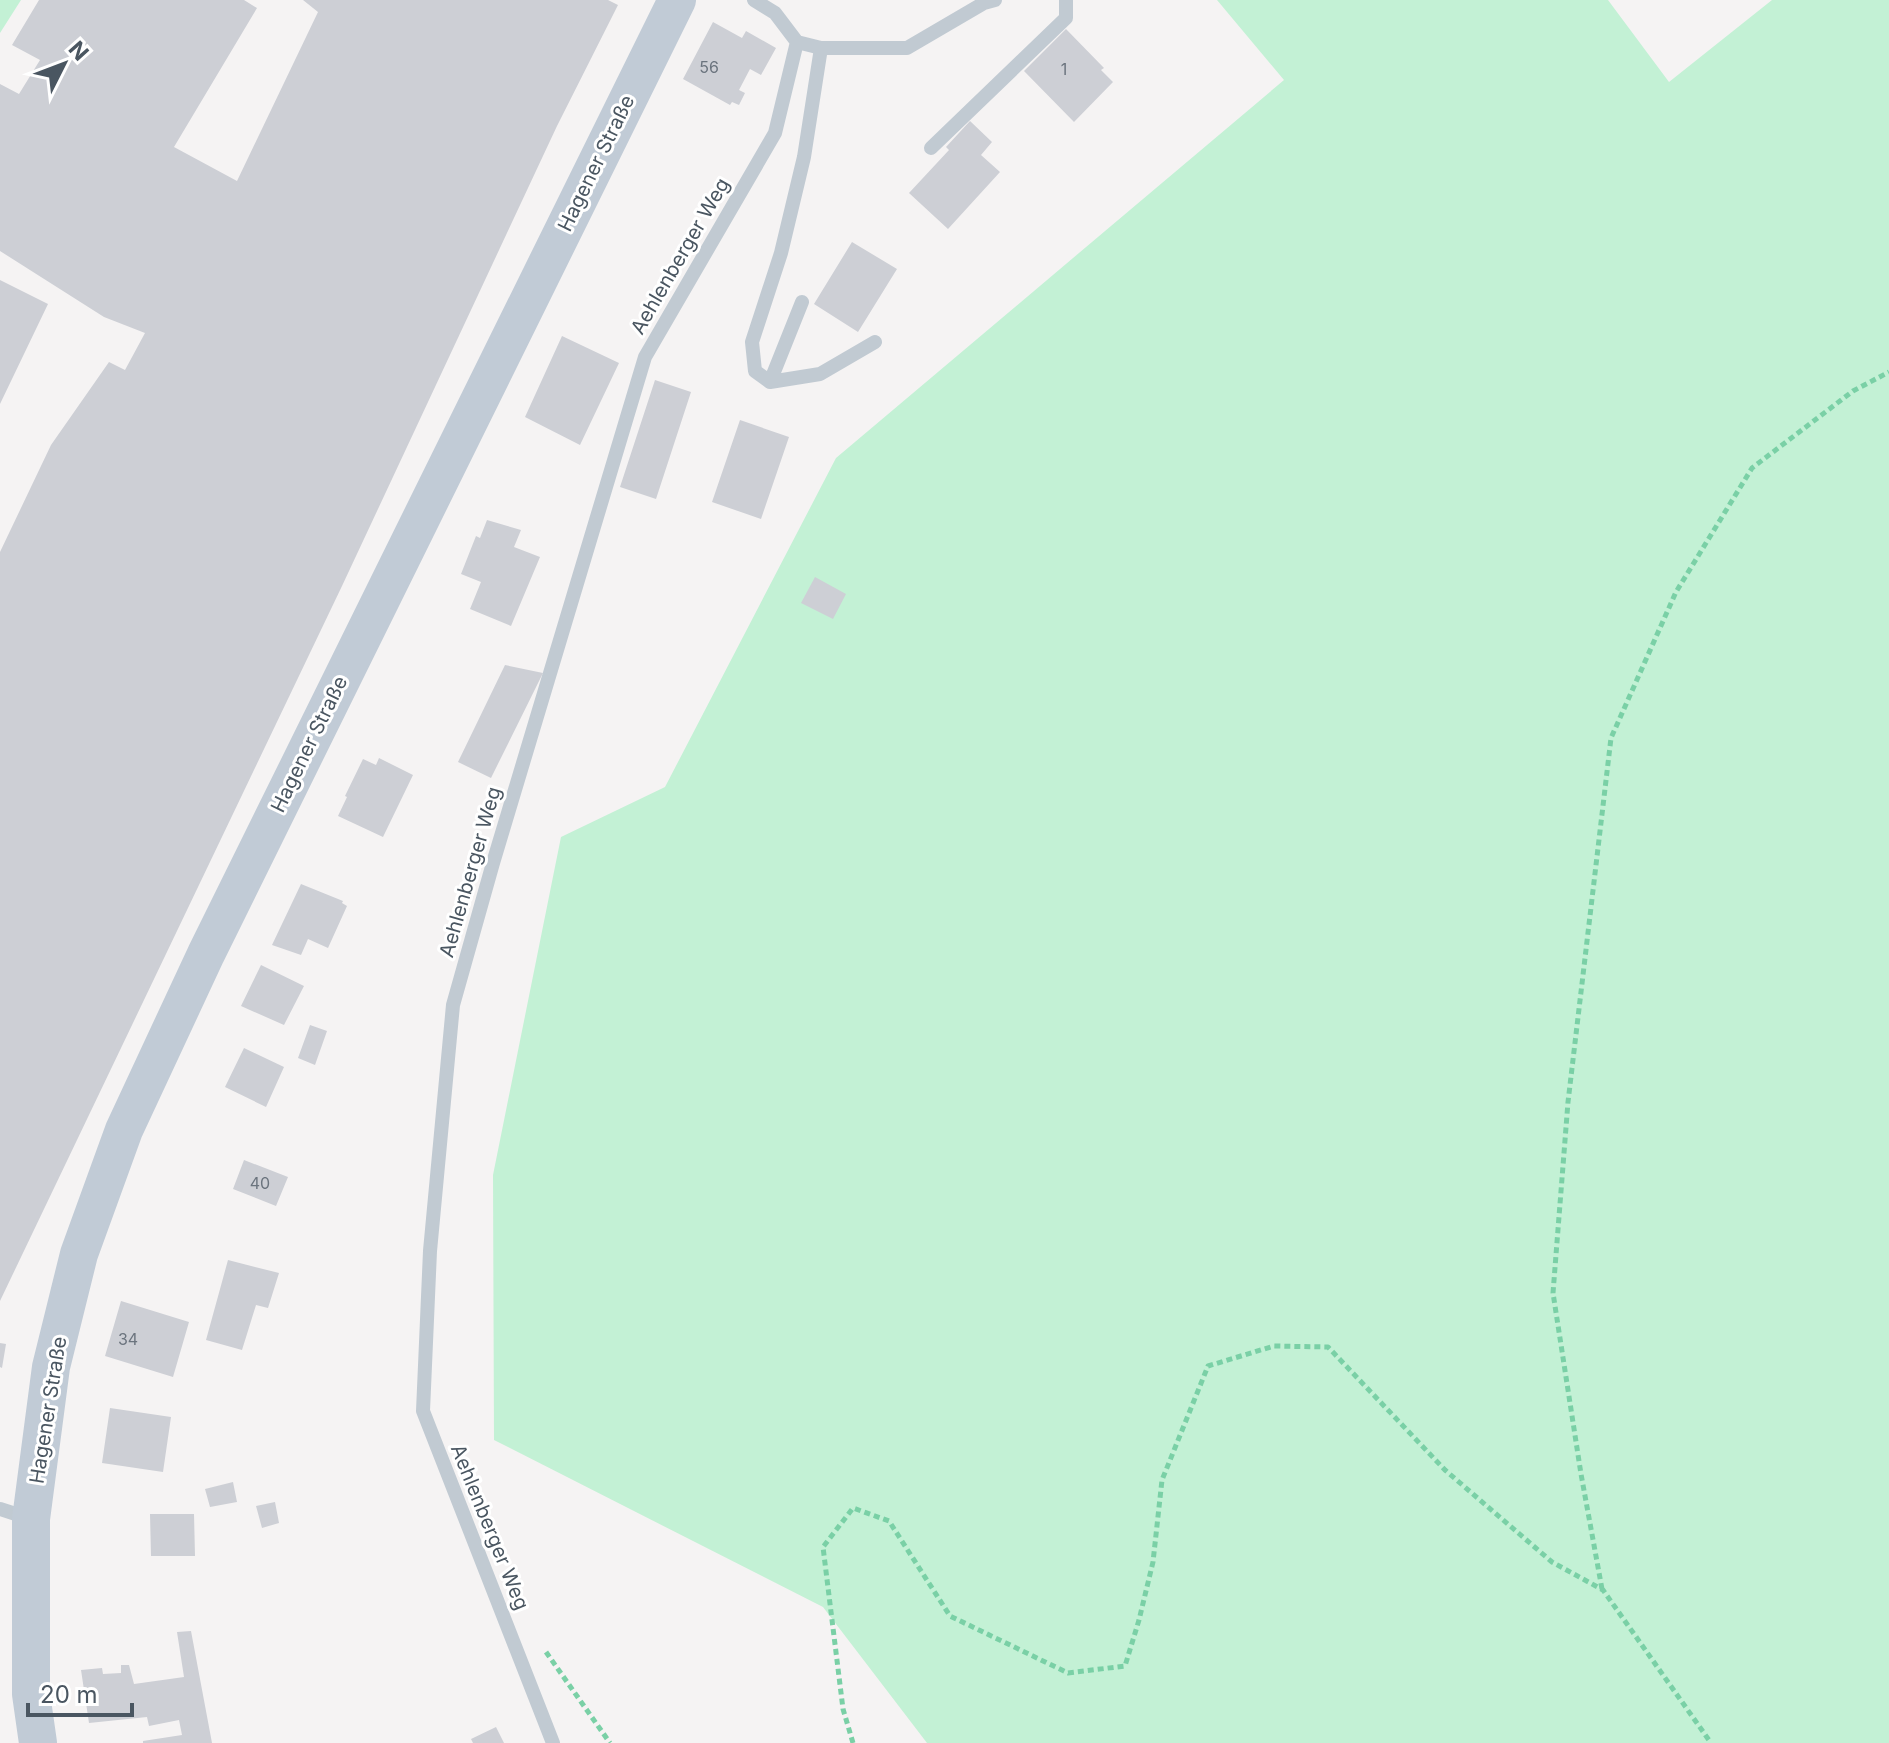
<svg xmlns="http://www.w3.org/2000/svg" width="1889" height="1743" viewBox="0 0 1889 1743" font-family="Inter,sans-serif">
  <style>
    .green { fill: #c3f1d5 }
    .building { fill: #cdcfd5 }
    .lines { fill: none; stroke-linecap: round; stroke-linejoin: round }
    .path { stroke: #7ad0a6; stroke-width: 5; stroke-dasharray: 6 4; stroke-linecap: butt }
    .lane { stroke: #c1cad2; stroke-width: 14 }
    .secondary { stroke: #c1cbd6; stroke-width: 38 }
    .labels { text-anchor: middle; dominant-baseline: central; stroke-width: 6; stroke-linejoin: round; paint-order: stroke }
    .number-label { font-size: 16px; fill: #6b747e }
    .street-label { font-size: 20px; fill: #4a5661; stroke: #fff }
  </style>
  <rect width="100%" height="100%" fill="#f5f3f3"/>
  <!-- green -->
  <path class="green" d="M0,0H21L0,33Z
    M1217,0H1608L1669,82L1772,0H1889V1743H927L823,1607L494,1440L493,1175L561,837L665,787L836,458L1284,80Z"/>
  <!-- building -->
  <path class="building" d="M39,0H244L257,8L174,147L237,181L318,12L303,0H608L618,5L557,126L342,586L0,1301V552L51,445L109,362L125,370L145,333L104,317L0,251V84L19,94L40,60L12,45Z
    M713,22L742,38L746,31L776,48L761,75L750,69L739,90L745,93L739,105L732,102L730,105L683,79Z
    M1066,29L1104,68L1101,70L1113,82L1074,122L1024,71Z
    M970,121L992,142L981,155L1000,172L948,229L909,193L949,150L946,147Z
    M852,242L897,269L858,332L814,304Z
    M0,280L48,304L0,404Z
    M562,336L619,363L580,445L525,417Z
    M655,380L691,392L656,499L620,487Z
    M740,420L789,437L761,519L712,502Z
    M487,520L521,530L514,547L540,557L511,626L470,609L481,582L461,574L476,536L480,538Z
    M815,577L846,594L833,619L801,603Z
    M505,665L543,673L491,778L458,762Z
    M379,758L413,775L383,837L338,816L347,797L345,796L363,759L376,765Z
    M301,884L343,901L342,903L347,906L328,948L308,939L301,955L272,945Z
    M261,965L304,986L284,1025L241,1006Z
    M310,1025L327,1031L315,1065L298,1058Z
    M244,1048L284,1067L266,1107L225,1087Z
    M244,1160L288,1177L276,1206L233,1189Z
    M228,1260L279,1273L268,1308L256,1305L242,1350L206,1340Z
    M121,1301L189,1322L173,1377L105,1356Z
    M0,1343L6,1344L2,1368L0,1367Z
    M110,1408L171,1417L163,1472L102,1463Z
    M233,1482L237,1502L210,1507L205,1489Z
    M275,1502L279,1523L262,1528L256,1506Z
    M150,1514H194L195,1556H151Z
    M191,1631L212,1743H143V1741L182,1735L179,1720L149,1726L147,1717L89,1723L81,1670L102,1668L103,1674L121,1673V1665H129L134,1684L184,1677L177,1632Z
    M496,1727L504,1743H473L471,1739Z"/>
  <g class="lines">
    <!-- path -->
    <path class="path" d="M1602,1589L1581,1474L1553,1293L1568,1102L1611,738L1676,592L1752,468L1853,391L1889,372
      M546,1652L610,1743
      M853,1743L843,1709L823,1547L853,1508L889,1521L950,1616L1068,1673L1125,1666L1139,1620L1153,1562L1162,1480L1208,1366L1274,1346L1328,1347L1445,1470L1552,1562L1603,1590L1711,1743"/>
    <!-- lane -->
    <path class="lane" d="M797,42L821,48L804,157L781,253L752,342L755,371L770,382L820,374L875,342
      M821,48H907L984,3L995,0
      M931,148L1066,18V0
      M770,382L802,302
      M0,1509L31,1519
      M553,1743L423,1411L430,1251L453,1005L493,863L645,357L775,133L797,42L775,13L754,0"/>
    <!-- secondary -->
    <path class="secondary" d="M38,1743L31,1694V1519L51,1367L79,1254L124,1130L206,954L677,0"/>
  </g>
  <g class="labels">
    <!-- number labels -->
    <g class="number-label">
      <text x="709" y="67">56</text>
      <text x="1064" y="69">1</text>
      <text x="260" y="1183">40</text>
      <text x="128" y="1339">34</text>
    </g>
    <!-- street labels -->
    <g class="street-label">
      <text transform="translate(596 163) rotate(-64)">Hagener Straße</text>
      <text transform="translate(680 256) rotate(-60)">Aehlenberger Weg</text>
      <text transform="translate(309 744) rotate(-64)">Hagener Straße</text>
      <text transform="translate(470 872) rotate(-74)">Aehlenberger Weg</text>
      <text transform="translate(48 1410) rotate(-81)">Hagener Straße</text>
      <text transform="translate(490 1527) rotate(68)">Aehlenberger Weg</text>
    </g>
  </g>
  <!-- north arrow -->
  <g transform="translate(64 64) rotate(48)" stroke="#ffffff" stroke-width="6" paint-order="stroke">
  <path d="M0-6L14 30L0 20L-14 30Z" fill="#4a5661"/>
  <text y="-12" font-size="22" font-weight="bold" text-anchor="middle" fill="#4a5661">N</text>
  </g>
  <!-- scale -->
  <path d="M28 1703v12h104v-12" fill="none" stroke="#4a5661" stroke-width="4"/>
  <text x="40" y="1703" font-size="24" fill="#4a5661" stroke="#ffffff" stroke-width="6" paint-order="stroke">20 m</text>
</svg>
